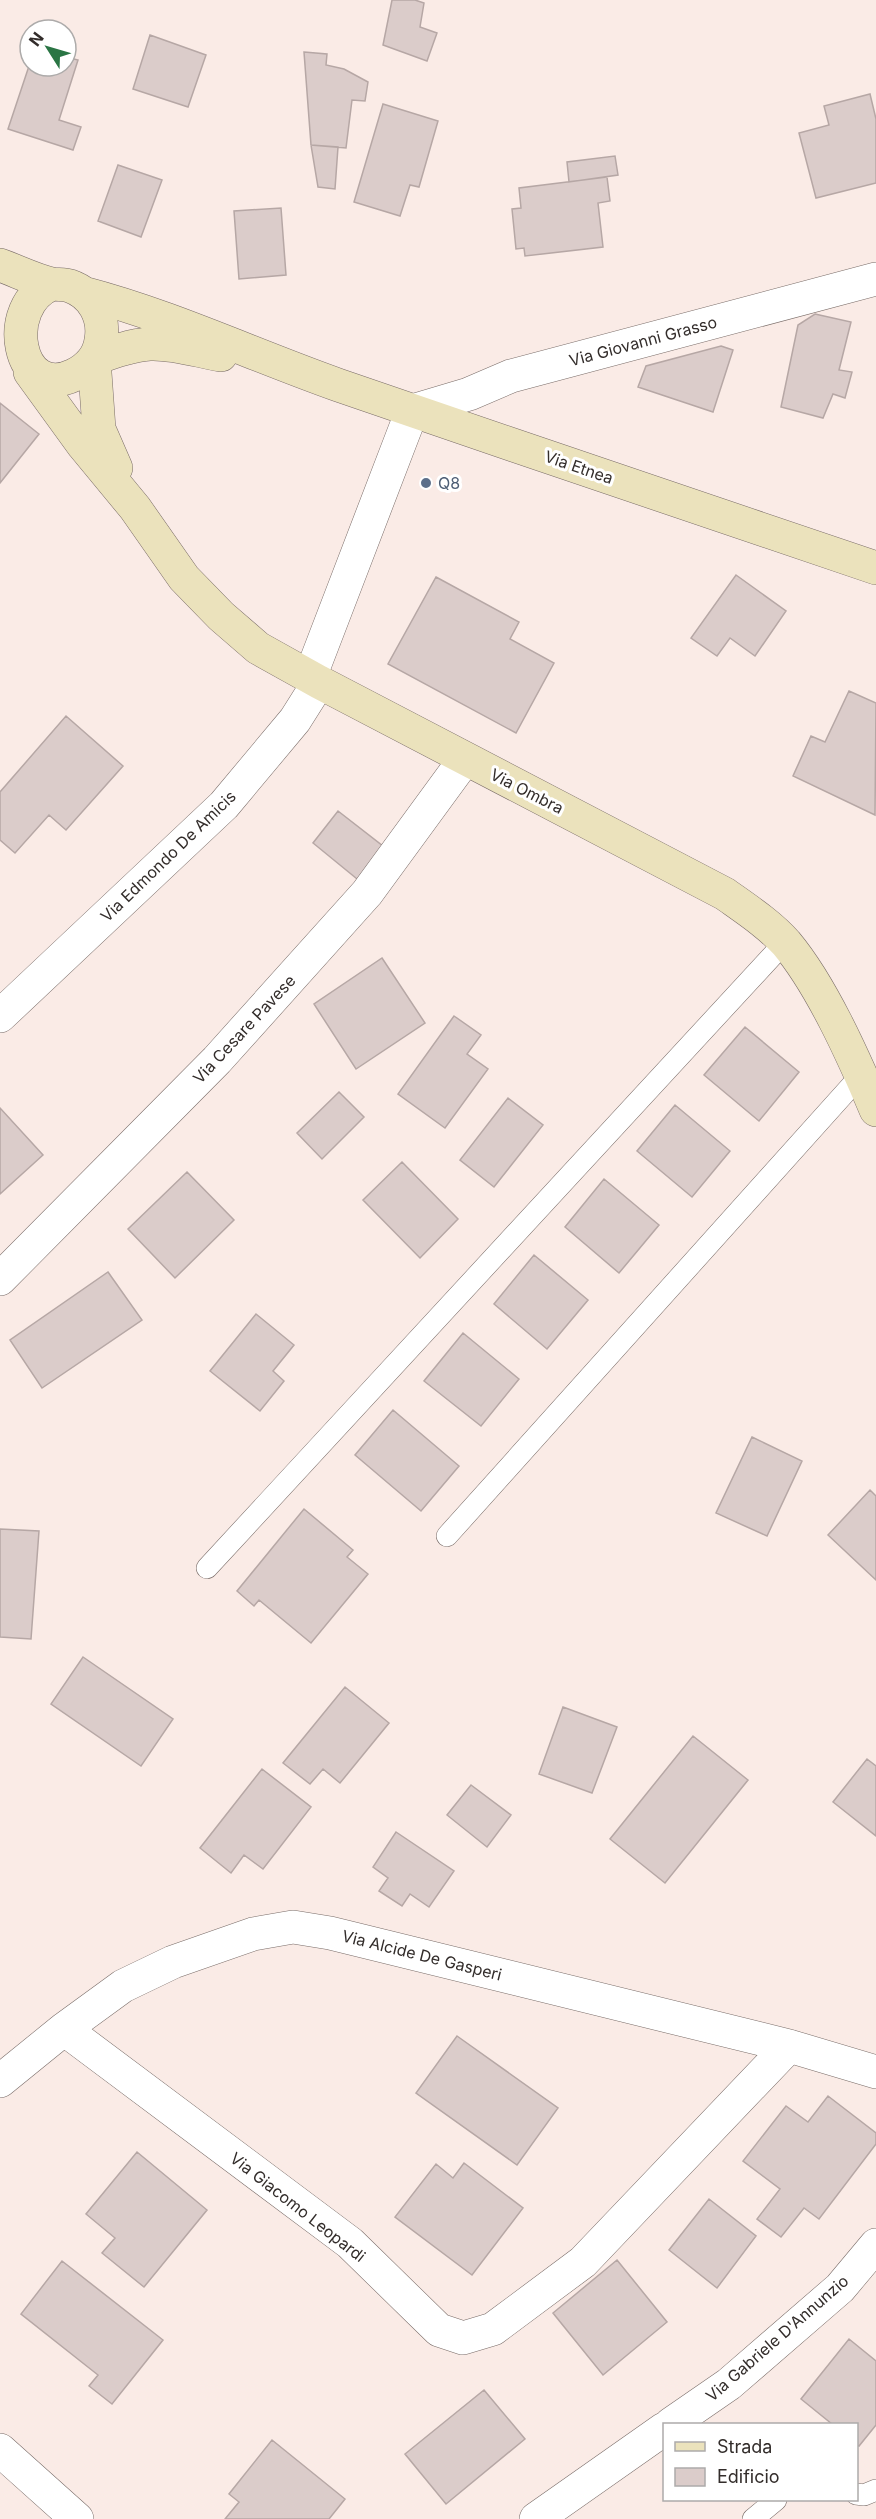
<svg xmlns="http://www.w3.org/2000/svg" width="876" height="2519" font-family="Inter,sans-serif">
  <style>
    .building { fill: #dbccca; stroke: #b6a7a5; stroke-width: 1.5 }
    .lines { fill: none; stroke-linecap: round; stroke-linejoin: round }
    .service-casing { stroke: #796c68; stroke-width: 22 }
    .minor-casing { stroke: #796c68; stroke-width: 34 }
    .secondary-casing { stroke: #796c68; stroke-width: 34 }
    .service { stroke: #fff; stroke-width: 21 }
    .minor { stroke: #fff; stroke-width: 33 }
    .secondary { stroke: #ebe2bc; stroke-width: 33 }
    .service-dot { fill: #5c6f8a; stroke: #fff; stroke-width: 2 }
    .labels { text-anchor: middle; stroke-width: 6; stroke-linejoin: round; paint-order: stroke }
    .street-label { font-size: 16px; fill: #332d2b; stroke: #fff }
    .service-label { font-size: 16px; fill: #4e5e75; stroke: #fff; text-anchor: start }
  </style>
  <rect width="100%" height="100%" fill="#faebe6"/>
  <path class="building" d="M 392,0 L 415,0 L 424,3 L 420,27 L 437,33 L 427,61 L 383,45 Z
    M 150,35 L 206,55 L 188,107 L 133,89 Z
    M 304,52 L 327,54 L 326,65 L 344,69 L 368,82 L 365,101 L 352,100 L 346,148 L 311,145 Z
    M 66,57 L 78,60 L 59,120 L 81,127 L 73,150 L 8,129 L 30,63 L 30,66 L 66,66 Z
    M 870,94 L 876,119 L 876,183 L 816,198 L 799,133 L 829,125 L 824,106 Z
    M 383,104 L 438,121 L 419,187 L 410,185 L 400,216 L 354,202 Z
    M 311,145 L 338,147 L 335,189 L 318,187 Z
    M 615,156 L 618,175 L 569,182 L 567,162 Z
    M 118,165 L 162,180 L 141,237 L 98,221 Z
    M 607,177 L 610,201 L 598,203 L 603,247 L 525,256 L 524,248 L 516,249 L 512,209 L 521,208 L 519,188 Z
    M 281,208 L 286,275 L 239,279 L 234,211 Z
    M 815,314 L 851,322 L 839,370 L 852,372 L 845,398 L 833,394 L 823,418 L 781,407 L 798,325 Z
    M 721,346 L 733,350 L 713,412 L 638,387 L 646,366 Z
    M 0,403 L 39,434 L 0,483 Z
    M 736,575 L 786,611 L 755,656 L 730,638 L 717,656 L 691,638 Z
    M 436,577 L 519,622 L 510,639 L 554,663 L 516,733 L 388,664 Z
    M 849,691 L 876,703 L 875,815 L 793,776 L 811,736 L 825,742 Z
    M 66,716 L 123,766 L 66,830 L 49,815 L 15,853 L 0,840 L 0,792 Z
    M 338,811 L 388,850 L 362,883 L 313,843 Z
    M 382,958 L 425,1023 L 356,1069 L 314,1004 Z
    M 454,1016 L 481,1035 L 467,1054 L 488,1069 L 445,1128 L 398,1094 Z
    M 745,1027 L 799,1072 L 759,1121 L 704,1075 Z
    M 339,1092 L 364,1117 L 322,1159 L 297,1133 Z
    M 508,1098 L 543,1125 L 494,1187 L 460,1160 Z
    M 675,1105 L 730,1151 L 692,1197 L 637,1151 Z
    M 0,1108 L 43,1155 L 0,1194 Z
    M 402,1162 L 458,1219 L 420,1258 L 363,1200 Z
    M 187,1172 L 234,1220 L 175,1278 L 128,1229 Z
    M 604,1179 L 659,1225 L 619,1273 L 565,1227 Z
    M 534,1255 L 588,1300 L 547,1349 L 494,1304 Z
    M 108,1272 L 142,1320 L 42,1388 L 10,1340 Z
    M 256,1314 L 294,1345 L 273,1371 L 284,1381 L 260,1411 L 210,1371 Z
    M 463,1333 L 519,1379 L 481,1426 L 424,1381 Z
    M 393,1410 L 459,1466 L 421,1511 L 355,1455 Z
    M 752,1437 L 802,1461 L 767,1536 L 716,1513 Z
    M 870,1490 L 876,1496 L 876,1580 L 828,1535 Z
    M 304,1509 L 353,1550 L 347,1557 L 368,1574 L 311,1643 L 259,1600 L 254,1606 L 237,1591 Z
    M 0,1529 L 39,1531 L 31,1639 L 0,1637 Z
    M 83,1657 L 173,1719 L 141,1766 L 51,1704 Z
    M 345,1687 L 389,1723 L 340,1783 L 323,1769 L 310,1784 L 283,1763 Z
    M 563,1707 L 617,1727 L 592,1793 L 539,1774 Z
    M 693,1736 L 748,1780 L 665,1883 L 610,1839 Z
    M 867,1759 L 876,1766 L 876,1836 L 833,1802 Z
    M 262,1769 L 311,1807 L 263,1869 L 244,1855 L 231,1873 L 200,1848 Z
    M 471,1785 L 511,1815 L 487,1847 L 447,1815 Z
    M 396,1832 L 454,1871 L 429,1907 L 410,1894 L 402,1906 L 379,1891 L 388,1878 L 373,1867 Z
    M 457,2036 L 558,2108 L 517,2165 L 416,2093 Z
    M 828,2096 L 876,2133 L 876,2144 L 819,2219 L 804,2208 L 781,2237 L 757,2219 L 780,2189 L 743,2161 L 786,2106 L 808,2122 Z
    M 137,2152 L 207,2210 L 144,2287 L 102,2253 L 115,2238 L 86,2214 Z
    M 464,2163 L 523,2208 L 472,2275 L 395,2217 L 436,2164 L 453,2178 Z
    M 709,2199 L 756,2236 L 717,2288 L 669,2250 Z
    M 617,2260 L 667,2322 L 603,2375 L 553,2313 Z
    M 62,2261 L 163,2340 L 112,2404 L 89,2386 L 98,2375 L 21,2314 Z
    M 849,2339 L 876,2361 L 876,2425 L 859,2446 L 856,2445 L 856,2424 L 832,2424 L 801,2399 Z
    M 484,2390 L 525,2439 L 446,2504 L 405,2454 Z
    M 272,2440 L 345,2499 L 329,2519 L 225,2519 L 239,2502 L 229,2494 Z"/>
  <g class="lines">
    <defs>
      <path id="service" d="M 447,1536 L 861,1075
        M 207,1568 L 785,942
        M 856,2494 L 864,2495 L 876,2490
        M 753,2519 L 776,2500"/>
      <path id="minor" d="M 310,677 L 412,411 L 469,394 L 511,376 L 876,279
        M 0,1016 L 224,805 L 295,720 L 319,682
        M 0,1279 L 217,1060 L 367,893 L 465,759
        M 64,2029 L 350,2243 L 439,2330 L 463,2338 L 493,2329 L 583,2262 L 789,2046
        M 0,2081 L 64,2029 L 123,1986 L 173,1962 L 253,1934 L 293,1927 L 330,1933 L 789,2046 L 876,2072
        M 671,2424 L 729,2384 L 840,2288 L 876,2245
        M 0,2450 L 77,2519
        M 536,2519 L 664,2429"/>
      <path id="secondary" d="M 0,265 C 17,271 34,280 52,284 C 57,285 64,284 70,286 C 93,294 105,317 101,340 C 99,356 88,368 74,375 C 17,402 0,305 52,284
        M 83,293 C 171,316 253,355 338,385 C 517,447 697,507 876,568
        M 30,372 L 83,445 L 135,508 L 184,578 L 221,616 L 258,648 L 319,682 L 725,894 C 746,909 769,924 786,943 C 822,986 854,1058 876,1110
        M 116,468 L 99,429 L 94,359 C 112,352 131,345 150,344 C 173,343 198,351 221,355"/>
    </defs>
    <use href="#service" class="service-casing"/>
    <use href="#minor" class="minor-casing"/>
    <use href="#secondary" class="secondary-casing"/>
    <use href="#service" class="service"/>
    <use href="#minor" class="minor"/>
    <use href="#secondary" class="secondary"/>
  </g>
  <circle class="service-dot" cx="426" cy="483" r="6"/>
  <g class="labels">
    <g class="street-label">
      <text transform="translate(643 341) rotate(-15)" y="6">Via Giovanni Grasso</text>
      <text transform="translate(579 467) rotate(19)" y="6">Via Etnea</text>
      <text transform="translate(527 791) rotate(27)" y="6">Via Ombra</text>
      <text transform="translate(168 856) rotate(-44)" y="6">Via Edmondo De Amicis</text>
      <text transform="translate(244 1029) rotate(-47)" y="6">Via Cesare Pavese</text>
      <text transform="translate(422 1955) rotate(14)" y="6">Via Alcide De Gasperi</text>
      <text transform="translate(298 2207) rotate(38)" y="6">Via Giacomo Leopardi</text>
      <text transform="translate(777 2338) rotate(-41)" y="6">Via Gabriele D'Annunzio</text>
    </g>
    <g class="service-label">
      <text x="438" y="489">Q8</text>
    </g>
  </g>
  <rect x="663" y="2423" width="195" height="78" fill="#ffffff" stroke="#adabaa" stroke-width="1.5"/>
  <rect x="675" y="2442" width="30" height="9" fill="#ebe2bc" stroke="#adabaa" stroke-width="1.5"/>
  <text x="717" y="2453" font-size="18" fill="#332d2b">Strada</text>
  <rect x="675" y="2468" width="30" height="18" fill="#dbccca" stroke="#adabaa" stroke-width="1.5"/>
  <text x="717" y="2483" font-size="18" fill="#332d2b">Edificio</text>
  <g transform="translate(48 48) rotate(307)"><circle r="28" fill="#ffffff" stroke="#adabaa" stroke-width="1.5"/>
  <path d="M0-4.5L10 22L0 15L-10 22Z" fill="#2a7544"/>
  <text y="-9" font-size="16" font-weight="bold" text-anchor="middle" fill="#332d2b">N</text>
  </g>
</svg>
